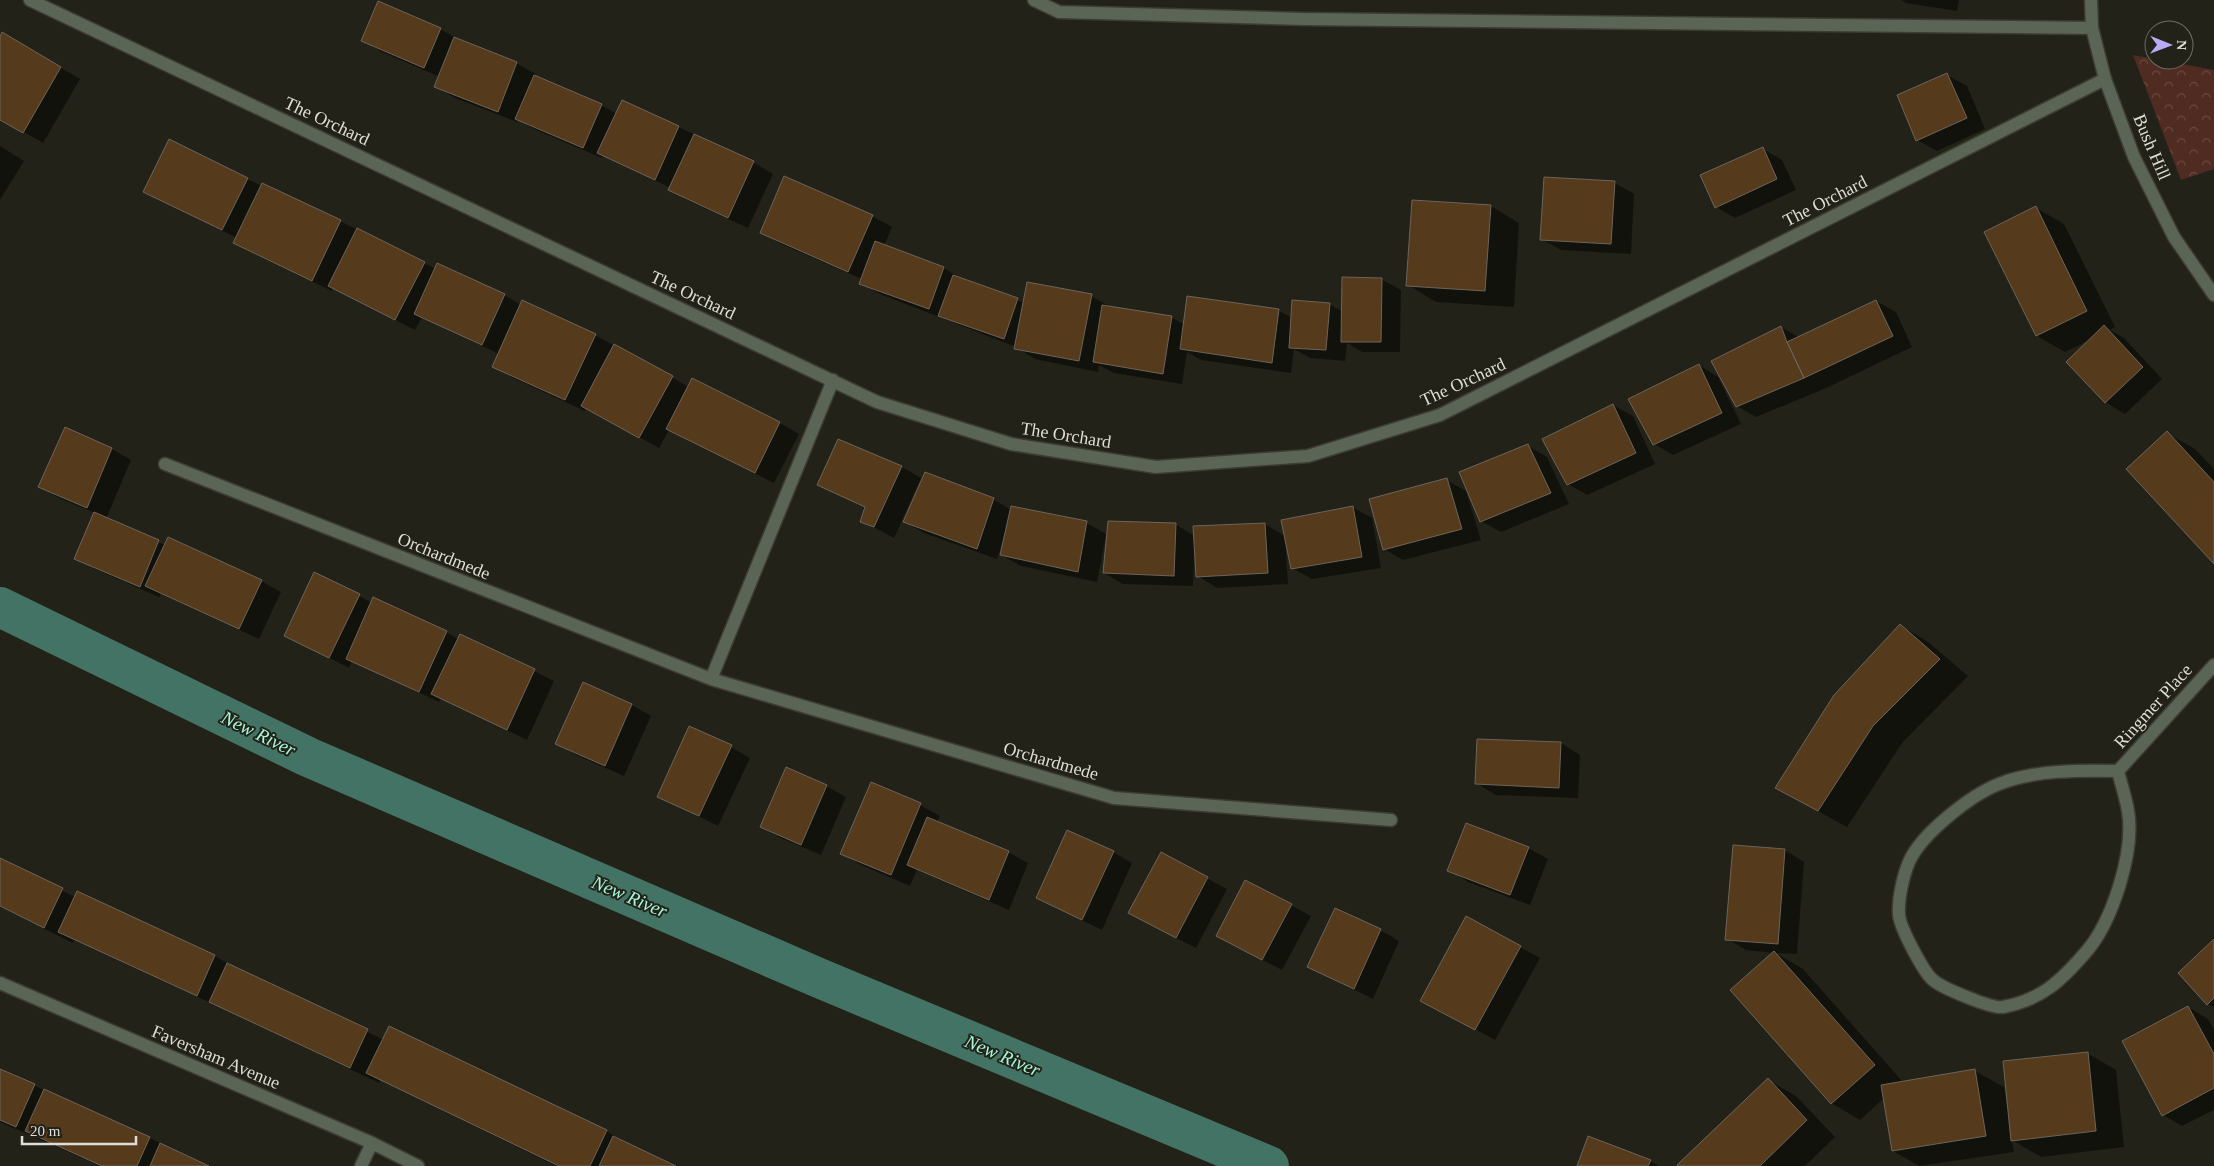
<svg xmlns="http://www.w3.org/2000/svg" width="2214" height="1166" font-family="'Times New Roman',serif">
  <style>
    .forest { fill: url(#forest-crowns) }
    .shadow { fill: #0007 }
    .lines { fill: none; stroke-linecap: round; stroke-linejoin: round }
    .canal { stroke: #427364; stroke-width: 40 }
    .building { fill: #553b1b; stroke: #6d645b }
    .service-casing { stroke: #3d3c33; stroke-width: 15 }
    .minor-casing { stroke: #3d3c33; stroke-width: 15 }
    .tertiary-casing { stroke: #3d3c33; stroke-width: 15 }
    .service { stroke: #5a6556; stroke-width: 12 }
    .minor { stroke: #5a6556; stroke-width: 12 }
    .tertiary { stroke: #5a6556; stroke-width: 12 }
    .labels { text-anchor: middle; stroke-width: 4; stroke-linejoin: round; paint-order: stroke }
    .street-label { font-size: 18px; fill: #deded7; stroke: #232218 }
    .water-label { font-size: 19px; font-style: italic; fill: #a4f8dd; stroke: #232218 }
  </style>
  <defs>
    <pattern id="forest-crowns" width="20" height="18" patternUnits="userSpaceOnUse" patternTransform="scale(1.25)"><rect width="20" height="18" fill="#502b21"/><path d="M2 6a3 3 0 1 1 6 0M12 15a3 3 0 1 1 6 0" fill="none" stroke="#694940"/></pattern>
  </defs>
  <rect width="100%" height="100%" fill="#232218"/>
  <path class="forest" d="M 2133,55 L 2214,70 L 2214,169 L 2181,180 Z"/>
  <path class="shadow" d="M 1901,0 L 1959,0 L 1957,11 L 1906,3 Z
    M 440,29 L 460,40 L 516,63 L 536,74 L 535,76 L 601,105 L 617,114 L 623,101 L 753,162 L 773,174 L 748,228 L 689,201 L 670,190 L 671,188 L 603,156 L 602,158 L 536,130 L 518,120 L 517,122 L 455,98 L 436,87 L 440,77 L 382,52 L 363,41 Z
    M 3,34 L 80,79 L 43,143 L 0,118 L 0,39 Z
    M 1947,75 L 1967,86 L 1985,129 L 1937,151 L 1917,140 Z
    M 0,146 L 24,161 L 0,200 Z
    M 1763,149 L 1782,160 L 1796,190 L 1735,218 L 1716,207 Z
    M 247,179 L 340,221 L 436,269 L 504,295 L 521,305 L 595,335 L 689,387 L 780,423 L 799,434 L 774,483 L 669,430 L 659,448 L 586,408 L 585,411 L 513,378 L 494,366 L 499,354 L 422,317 L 415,330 L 333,288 L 332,291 L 254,254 L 235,243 L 237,238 L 145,192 Z
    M 1615,183 L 1634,194 L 1631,254 L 1561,250 L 1541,239 Z
    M 1413,201 L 1491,206 L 1519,223 L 1514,307 L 1436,302 L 1408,285 Z
    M 2036,208 L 2064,224 L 2115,327 L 2110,330 L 2124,338 L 2162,379 L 2125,414 L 2105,402 L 2090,340 L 2065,352 L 2037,336 Z
    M 872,216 L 892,227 L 884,246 L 944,268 L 963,280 L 1025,303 L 1091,296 L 1111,307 L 1171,317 L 1185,325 L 1278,310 L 1292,318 L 1329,304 L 1343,312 L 1381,279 L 1401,290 L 1400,352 L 1362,352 L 1347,343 L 1345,361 L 1310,358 L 1294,349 L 1291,373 L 1201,360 L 1187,352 L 1182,384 L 1114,373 L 1099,365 L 1098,372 L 1035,359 L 1016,347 L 880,294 L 861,283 L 862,279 L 781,244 L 762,233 Z
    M 1876,301 L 1896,312 L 1912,347 L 1824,389 L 1756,417 L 1737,406 L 1712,361 L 1781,327 L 1800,338 Z
    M 1699,365 L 1718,377 L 1741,424 L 1673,455 L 1654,444 Z
    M 1613,405 L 1633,416 L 1655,464 L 1587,495 L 1568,484 Z
    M 65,429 L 112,449 L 131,460 L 106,519 L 165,545 L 261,581 L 281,592 L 259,639 L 161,594 L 159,597 L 95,569 L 76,558 L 95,513 L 59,498 L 40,487 Z
    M 2167,433 L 2195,449 L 2214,469 L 2214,562 Z
    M 839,441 L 902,467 L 921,478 L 894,538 L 862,521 L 866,508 L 819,485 Z
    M 1528,446 L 1547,457 L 1569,504 L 1501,532 L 1481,521 Z
    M 1446,480 L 1466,491 L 1481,540 L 1403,560 L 1384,549 Z
    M 993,499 L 1011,510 L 1012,507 L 1087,523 L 1108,535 L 1175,524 L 1195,536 L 1265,524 L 1285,536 L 1288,584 L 1217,588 L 1198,576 L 1196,554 L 1194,554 L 1193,586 L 1123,584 L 1104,573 L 1108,537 L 1106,536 L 1097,582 L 1021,566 L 1001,555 L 1004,544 L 1002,544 L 997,559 L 924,533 L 905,522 Z
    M 1352,507 L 1372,518 L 1381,568 L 1312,579 L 1292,568 Z
    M 359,596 L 372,603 L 446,632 L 458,639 L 460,635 L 554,681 L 527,740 L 441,698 L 439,702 L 352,661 L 349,668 L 285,635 Z
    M 1900,625 L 1928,642 L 1968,676 L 1902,743 L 1847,827 L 1805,804 Z
    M 584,684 L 632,705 L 651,716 L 624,776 L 576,755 L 557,743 Z
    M 1561,743 L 1580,755 L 1578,798 L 1496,795 L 1476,783 Z
    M 731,747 L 750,758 L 718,826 L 659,796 Z
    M 871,784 L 920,805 L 940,816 L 937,822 L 1008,852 L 1028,863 L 1009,910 L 917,870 L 910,886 L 861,865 L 842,854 Z
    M 826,786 L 846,797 L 821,855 L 781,838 L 761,827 Z
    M 1528,848 L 1548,859 L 1530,905 L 1468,882 L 1449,870 Z
    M 1785,850 L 1804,862 L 1797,954 L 1776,953 L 1803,969 L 1903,1082 L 1975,1071 L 2004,1087 L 2007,1105 L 2009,1105 L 2087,1053 L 2116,1070 L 2124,1147 L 2041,1157 L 2012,1140 L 2014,1152 L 1919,1166 L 1893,1151 L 1884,1098 L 1860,1120 L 1831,1103 L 1774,953 L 1746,950 L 1727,939 Z
    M 1113,852 L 1132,863 L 1102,930 L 1037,898 Z
    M 1161,854 L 1227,889 L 1196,948 L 1149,924 Z
    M 0,859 L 75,897 L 77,893 L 215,956 L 241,971 L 384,1040 L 606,1131 L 634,1147 L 673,1166 L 556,1166 L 380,1080 L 379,1083 L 226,1010 L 74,940 L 73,943 L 0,907 Z
    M 1291,905 L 1311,916 L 1282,970 L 1237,947 Z
    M 1467,918 L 1540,958 L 1495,1040 L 1441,1011 Z
    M 1380,930 L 1399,941 L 1373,999 L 1309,967 Z
    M 2214,941 L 2214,1007 L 2208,1004 Z
    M 2188,1007 L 2208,1019 L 2214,1030 L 2214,1110 L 2182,1126 L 2163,1115 Z
    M 0,1070 L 150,1138 L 206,1166 L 100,1166 L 0,1122 Z
    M 1768,1080 L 1796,1096 L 1835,1137 L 1805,1166 L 1680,1166 Z
    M 1650,1161 L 1659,1166 L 1578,1166 Z"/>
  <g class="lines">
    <path class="canal" d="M 0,607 L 308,757 L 819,978 L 1269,1166"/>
  </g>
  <path class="building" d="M 378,1 L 441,28 L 424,68 L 361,41 Z
    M 2,32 L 61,67 L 23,133 L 0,120 L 0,37 Z
    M 454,37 L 517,62 L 498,112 L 434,87 Z
    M 1947,73 L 1967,118 L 1916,141 L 1897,95 Z
    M 534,75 L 602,104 L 583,148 L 515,119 Z
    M 622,100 L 679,126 L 655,180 L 597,153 Z
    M 694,134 L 754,161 L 728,218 L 668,190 Z
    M 169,139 L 248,178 L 222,230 L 143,192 Z
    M 1763,147 L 1777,179 L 1715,208 L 1700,175 Z
    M 784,176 L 873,215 L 848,272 L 760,233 Z
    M 1544,177 L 1615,181 L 1611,244 L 1540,240 Z
    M 262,183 L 341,220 L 312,281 L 233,243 Z
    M 1412,200 L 1491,205 L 1485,291 L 1406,286 Z
    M 2036,206 L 2087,311 L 2036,336 L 1984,232 Z
    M 357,228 L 425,262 L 395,320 L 328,286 Z
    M 875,241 L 944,267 L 929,309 L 859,284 Z
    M 437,263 L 505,294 L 482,345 L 414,314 Z
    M 953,275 L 1018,298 L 1004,339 L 938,316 Z
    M 1342,277 L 1382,278 L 1381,342 L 1341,342 Z
    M 1027,282 L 1092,294 L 1079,361 L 1014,349 Z
    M 1187,296 L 1279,309 L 1272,363 L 1180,349 Z
    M 522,300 L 596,334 L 565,400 L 492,367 Z
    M 1292,300 L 1330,303 L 1326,350 L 1289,348 Z
    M 1876,300 L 1893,336 L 1804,378 L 1787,342 Z
    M 1102,305 L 1172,316 L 1163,374 L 1093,362 Z
    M 2104,325 L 2143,367 L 2105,403 L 2066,362 Z
    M 1781,326 L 1787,342 L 1804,378 L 1736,407 L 1711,361 Z
    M 614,344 L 673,376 L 639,438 L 581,406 Z
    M 1699,364 L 1722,413 L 1653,445 L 1628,399 Z
    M 692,378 L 780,422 L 755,473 L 666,429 Z
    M 1613,404 L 1636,453 L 1567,485 L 1542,439 Z
    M 65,427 L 112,448 L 87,508 L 38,487 Z
    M 2167,431 L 2214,482 L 2214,564 L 2126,469 Z
    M 838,439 L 902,466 L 874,527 L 860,522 L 865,507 L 817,485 Z
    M 1528,444 L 1551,493 L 1480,522 L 1459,472 Z
    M 925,472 L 994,498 L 977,549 L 903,522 Z
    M 1447,478 L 1462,529 L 1383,550 L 1369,499 Z
    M 1011,506 L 1087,521 L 1078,572 L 1000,555 Z
    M 1353,506 L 1362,557 L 1291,569 L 1281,520 Z
    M 94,512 L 159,540 L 140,587 L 74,559 Z
    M 1108,521 L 1176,523 L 1174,576 L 1103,573 Z
    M 1265,523 L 1268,573 L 1196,577 L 1193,526 Z
    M 168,537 L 262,580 L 239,629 L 145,586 Z
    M 314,572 L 360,594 L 329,658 L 284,636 Z
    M 373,597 L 447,631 L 419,692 L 346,659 Z
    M 1900,624 L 1940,659 L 1873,726 L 1818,811 L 1775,788 L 1834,695 Z
    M 460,634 L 535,669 L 507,730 L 431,694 Z
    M 583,682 L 632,704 L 605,766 L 555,744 Z
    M 689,726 L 732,745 L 699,816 L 657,797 Z
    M 1477,739 L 1561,742 L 1559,788 L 1475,784 Z
    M 786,767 L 827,785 L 801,845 L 760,827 Z
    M 871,782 L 921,803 L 891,875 L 840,854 Z
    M 927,817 L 1009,851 L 989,900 L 907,865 Z
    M 1466,823 L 1529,847 L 1510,895 L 1447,871 Z
    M 1067,830 L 1114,851 L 1082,920 L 1036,898 Z
    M 1733,845 L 1785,849 L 1778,944 L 1725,940 Z
    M 1161,852 L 1208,877 L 1176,938 L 1128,913 Z
    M 0,858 L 63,888 L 44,928 L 0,906 Z
    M 1245,880 L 1292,904 L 1262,960 L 1216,936 Z
    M 77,891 L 215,955 L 197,996 L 58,932 Z
    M 1335,908 L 1381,929 L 1354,989 L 1307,967 Z
    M 1466,916 L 1521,946 L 1475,1030 L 1420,1001 Z
    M 2214,939 L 2214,998 L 2207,1005 L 2178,973 Z
    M 1774,951 L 1875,1065 L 1831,1104 L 1730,990 Z
    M 227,963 L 368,1029 L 350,1068 L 209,1002 Z
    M 2188,1006 L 2214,1054 L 2214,1088 L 2162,1116 L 2122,1041 Z
    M 389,1026 L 607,1130 L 590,1166 L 559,1166 L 366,1073 Z
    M 2088,1052 L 2096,1131 L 2011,1141 L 2003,1061 Z
    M 0,1069 L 35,1084 L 16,1127 L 0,1120 Z
    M 1975,1069 L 1986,1136 L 1892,1151 L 1881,1085 Z
    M 1768,1078 L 1807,1120 L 1760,1166 L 1678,1166 L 1677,1165 Z
    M 44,1089 L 150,1137 L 137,1166 L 102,1166 L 25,1131 Z
    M 613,1136 L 676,1166 L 599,1166 Z
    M 1588,1136 L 1651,1160 L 1648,1166 L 1577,1166 Z
    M 160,1143 L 209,1166 L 150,1166 Z"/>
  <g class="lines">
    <defs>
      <path id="service" d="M 1034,0 L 1059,12 L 1303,19 L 2092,28"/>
      <path id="minor" d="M 30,0 L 877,402 L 1011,444 L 1156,467 L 1308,456 L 1440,415 L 2105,79
        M 165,464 L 711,679 L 1114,798 L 1391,820
        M 711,679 L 833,380
        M 2118,771 C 2121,784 2126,798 2128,811 C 2135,852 2112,922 2086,952 C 2061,981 2041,1000 2003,1007 C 1992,1009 1942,988 1933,980 C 1924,973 1899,926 1899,914 C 1898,899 1903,876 1909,862 C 1921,834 1971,795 1999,784 C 2034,770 2080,770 2118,771 L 2214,665
        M 0,983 L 372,1143 L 418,1166
        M 361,1166 L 372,1143"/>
      <path id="tertiary" d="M 2091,0 L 2092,28 L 2105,79 L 2134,157 L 2174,237 L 2214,295"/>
    </defs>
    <use href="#service" class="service-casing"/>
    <use href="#minor" class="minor-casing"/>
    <use href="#tertiary" class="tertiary-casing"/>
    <use href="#service" class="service"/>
    <use href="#minor" class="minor"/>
    <use href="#tertiary" class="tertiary"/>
  </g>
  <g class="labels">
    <g class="street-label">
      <text transform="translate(327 121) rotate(25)" y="6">The Orchard</text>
      <text transform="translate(2152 147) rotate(67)" y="6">Bush Hill</text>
      <text transform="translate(1825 201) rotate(-27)" y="6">The Orchard</text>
      <text transform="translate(693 295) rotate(25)" y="6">The Orchard</text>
      <text transform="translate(1463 382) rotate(-25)" y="6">The Orchard</text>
      <text transform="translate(1066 435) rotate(9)" y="6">The Orchard</text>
      <text transform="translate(444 556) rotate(22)" y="6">Orchardmede</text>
      <text transform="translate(2153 706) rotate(-48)" y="6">Ringmer Place</text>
      <text transform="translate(1051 761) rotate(16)" y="6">Orchardmede</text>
      <text transform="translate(216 1057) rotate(23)" y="6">Faversham Avenue</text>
    </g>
    <g class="water-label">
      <text transform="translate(259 733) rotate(26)" y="7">New River</text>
      <text transform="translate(630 896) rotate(23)" y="7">New River</text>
      <text transform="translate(1003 1055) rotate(23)" y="7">New River</text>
    </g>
  </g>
  <g transform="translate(2169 45) rotate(91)"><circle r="24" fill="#232218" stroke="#6e6d64"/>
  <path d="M0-4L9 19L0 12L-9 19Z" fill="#b8abf7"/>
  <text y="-8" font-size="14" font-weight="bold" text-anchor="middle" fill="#deded7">N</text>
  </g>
  <path d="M22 1136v8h114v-8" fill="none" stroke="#deded7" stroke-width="2.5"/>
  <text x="30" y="1136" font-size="15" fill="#deded7" stroke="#232218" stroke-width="4" paint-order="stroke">20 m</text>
</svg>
